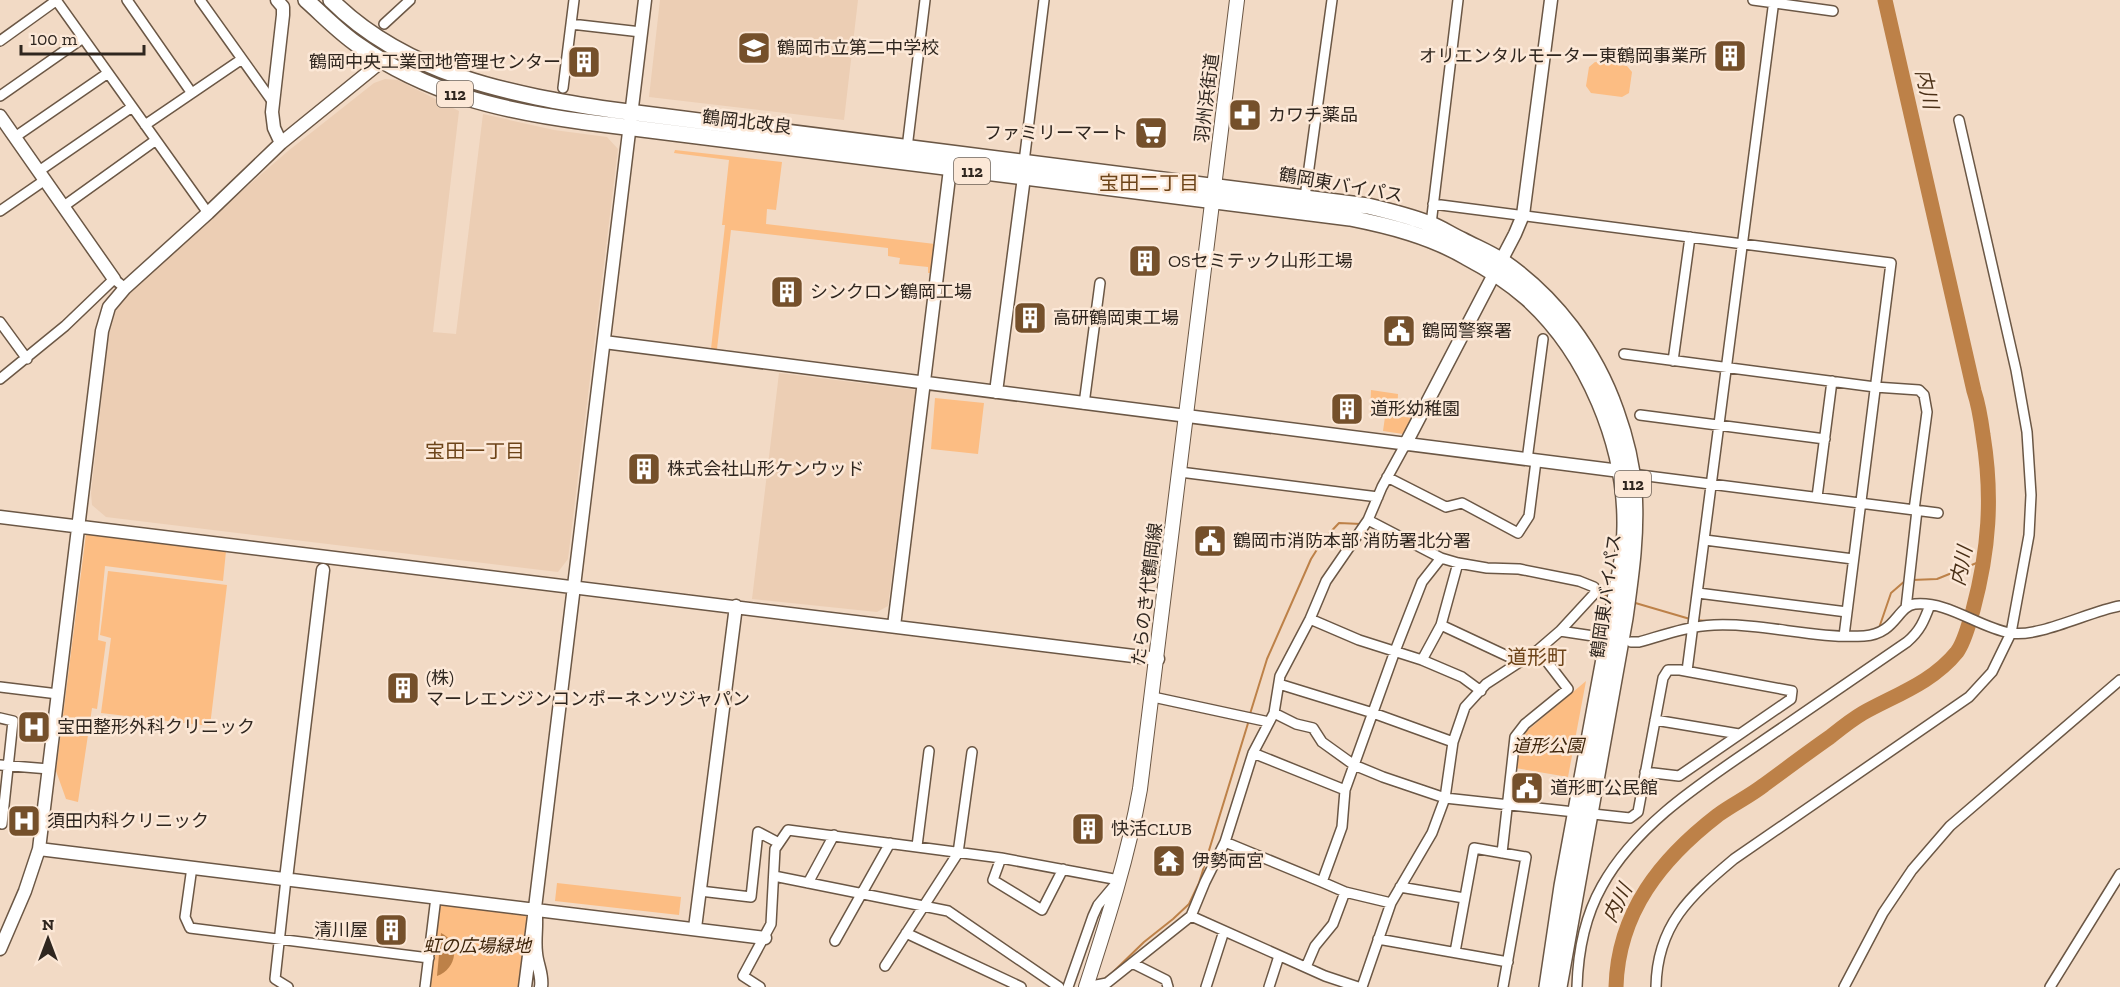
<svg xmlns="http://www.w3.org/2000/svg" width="2120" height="987" font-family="'Zilla Slab','Noto Sans JP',serif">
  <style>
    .built { fill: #ecceb4 }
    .green { fill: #fcbd83 }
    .water { fill: #bd8148 }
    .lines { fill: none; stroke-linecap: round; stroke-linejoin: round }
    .stream { stroke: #bd8148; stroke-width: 2 }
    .river { stroke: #bd8148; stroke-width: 15 }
    .minor-casing { stroke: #6b5745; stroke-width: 12 }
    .tertiary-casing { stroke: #6b5745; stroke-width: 15 }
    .secondary-casing { stroke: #6b5745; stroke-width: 16 }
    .trunk-casing { stroke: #6b5745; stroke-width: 18 }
    .minor { stroke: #fff; stroke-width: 9 }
    .tertiary { stroke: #fff; stroke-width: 12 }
    .secondary { stroke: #fff; stroke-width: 14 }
    .trunk { stroke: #fff; stroke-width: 15 }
    .labels { text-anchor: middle; stroke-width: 5; stroke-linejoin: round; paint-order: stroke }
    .shield { fill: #fce8d7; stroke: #6c6056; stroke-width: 1.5 }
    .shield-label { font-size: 16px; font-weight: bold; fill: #2f261f }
    .poi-label { font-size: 18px; fill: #2f261f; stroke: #fce8d7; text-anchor: start }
    .street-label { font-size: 18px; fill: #2f261f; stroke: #fce8d7 }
    .park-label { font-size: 18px; font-style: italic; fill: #3e250b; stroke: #fce8d7 }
    .water-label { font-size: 20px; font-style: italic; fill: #4a3017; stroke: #fce8d7 }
    .neighbourhood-label { font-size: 20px; fill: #6d4419; stroke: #fce8d7 }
  </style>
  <rect width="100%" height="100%" fill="#f2dac5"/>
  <path class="built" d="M 660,0 L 858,0 L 844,120 L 649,97 Z
    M 385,79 L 398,80 L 459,111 L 433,332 L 456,334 L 483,114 L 554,130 L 607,137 L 618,149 L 568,559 L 558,572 L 106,517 L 92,505 L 91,493 L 111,314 L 126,291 L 288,151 L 374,83 Z
    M 779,373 L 916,390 L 888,606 L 877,612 L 752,599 Z"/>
  <path class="green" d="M 1595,62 L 1627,66 L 1632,72 L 1629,93 L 1622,97 L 1591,93 L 1586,86 L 1589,67 Z
    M 675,150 L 782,162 L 776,210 L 767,209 L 766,224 L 935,244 L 932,273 L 928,273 L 928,267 L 899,264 L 900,258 L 888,256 L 888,248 L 731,230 L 717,349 L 711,349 L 725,225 L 722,225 L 729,160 L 674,153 Z
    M 1371,390 L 1398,394 L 1397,416 L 1412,418 L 1403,434 L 1383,431 L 1385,417 L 1370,416 Z
    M 935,398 L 984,403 L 978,454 L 931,449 Z
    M 86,534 L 226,551 L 223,581 L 105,566 L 98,640 L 106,642 L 97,709 L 92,708 L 78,802 L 66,799 L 56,771 Z
    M 108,571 L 227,585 L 210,726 L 101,713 L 93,712 L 101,713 L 111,638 L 100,635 Z
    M 1586,681 L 1568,777 L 1515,768 L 1519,741 L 1528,730 Z
    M 557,883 L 681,897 L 679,915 L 555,901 Z
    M 441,901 L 528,912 L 520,987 L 430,987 Z"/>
  <path class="water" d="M 441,933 C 461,942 457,969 437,976 Z"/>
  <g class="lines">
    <path class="stream" d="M 1513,573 L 1531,576
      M 1912,580 L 1937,579 L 1984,560
      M 1597,593 L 1609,596
      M 1632,602 L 1690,619
      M 1695,620 L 1707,621
      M 1879,628 L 1891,593 L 1906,580
      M 1250,714 L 1267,659 L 1311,559 L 1323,540 L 1339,523 L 1361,524
      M 1102,980 L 1111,974 L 1144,942 L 1173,919 L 1189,904 L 1199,883 L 1249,720"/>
    <path class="river" d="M 1616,987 C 1618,912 1661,859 1718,815 C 1733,804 1750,796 1764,785 C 1786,769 1807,753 1830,737 C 1840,729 1851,720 1863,713 C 1895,695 1932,683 1957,652 C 1965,641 1969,623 1973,610 C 1989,550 1993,497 1983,435 C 1981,420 1979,406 1974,391 L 1885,0"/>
    <defs>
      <path id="minor" d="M 56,0 L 208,213
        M 127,0 L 191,92
        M 200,0 L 272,101
        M 1753,0 L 1833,11
        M 384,24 L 410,0
        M 571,24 L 641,32
        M 0,41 L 57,0
        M 563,88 L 574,0
        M 0,96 L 83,38
        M 145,125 L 242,59
        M 15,137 L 108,73
        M 907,148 L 925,0
        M 1024,162 L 1044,0
        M 39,171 L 132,107
        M 1305,197 L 1332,0
        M 1433,204 L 1891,263 L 1844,636
        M 64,206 L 156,140
        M 0,211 L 45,180
        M 1431,224 L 1458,0
        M 0,322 L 27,359
        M 1624,354 L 1875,387 L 1919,390 L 1924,395 L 1927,412 L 1914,510
        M 1673,361 L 1690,237
        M 0,379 L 65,326 L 114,279 L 125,288
        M 1084,404 L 1100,283
        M 1640,415 L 1825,439
        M 1527,460 L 1543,339
        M 1180,472 L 1378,497
        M 1632,474 L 1938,513
        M 1387,477 L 1446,507 L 1462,503 L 1518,533 L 1529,516 L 1536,461
        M 1817,497 L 1832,381
        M 1705,540 L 1853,559
        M 1698,593 L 1847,612
        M 1906,608 L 1917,510
        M 1310,619 L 1359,640 L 1422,660 L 1462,677 L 1481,691
        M 1441,625 L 1520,662
        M 1560,631 L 1600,637
        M 1631,642 L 1639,642 C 1664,635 1688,626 1714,625 C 1764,623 1814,639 1864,636 C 1896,634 1897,606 1915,604 C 1948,601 1978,627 2010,633 C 2039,638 2090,611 2120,606
        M 1422,660 L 1441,625 L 1458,563
        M 1687,671 L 1774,0
        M 1279,684 L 1373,713 L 1453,742
        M 0,687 L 58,694
        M 1153,697 L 1269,722
        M 1274,713 L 1296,724 L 1313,728 L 1322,742 L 1354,765 L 1383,777 L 1445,798 L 1630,818 L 1638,812 L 1663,678 L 1668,670 L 1680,670 L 1792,691 L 1791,699 L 1679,776 L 1645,772
        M 0,718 L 13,721 L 2,824 L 0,823
        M 1655,720 L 1739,734
        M 1253,753 L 1345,790
        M 0,765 L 49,769
        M 1225,842 L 1322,882 L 1342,827 L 1345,790 L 1395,651 L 1422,582 L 1441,558
        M 917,846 L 929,751
        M 1502,853 L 1515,737 L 1525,724 L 1568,689 L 1538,650
        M 1001,858 L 993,880 L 1042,910 L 1063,869
        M 192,867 L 185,917 L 190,928 L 429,958
        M 774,876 L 948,911 L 1059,987
        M 286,879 L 275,979 L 288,987
        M 1322,882 L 1345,892 L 1391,903
        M 808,883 L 834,835
        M 1400,887 L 1464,898
        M 700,891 L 751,897 L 758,832 L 779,843
        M 1191,916 L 1325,976 L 1358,987
        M 906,933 L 1021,987
        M 1378,939 L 1508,962
        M 835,941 L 890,843
        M 1455,952 L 1474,848 L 1526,857 L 1503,987
        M 1132,963 L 1166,980 L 1168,987
        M 885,966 L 958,853 L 972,752
        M 1306,967 L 1315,946 L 1333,924 L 1345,892
        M 425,987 L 436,897
        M 760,987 L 743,976 L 771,924 L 775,849 L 788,830 L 1001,858 L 1119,880 L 1098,905 L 1093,916 L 1068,987
        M 1086,987 L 1107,983 L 1191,916 L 1205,882 L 1225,842 L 1253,753 L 1274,713 L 1280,676 L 1310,619 L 1326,581 L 1368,520 L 1382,487 L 1405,445
        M 1206,987 L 1224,931
        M 1269,987 L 1279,956
        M 1362,987 L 1391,903 L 1432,833 L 1445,798 L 1453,742 L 1465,707 L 1486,684 L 1538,650 L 1560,631 L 1595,593 L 1594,587 L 1579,581 L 1519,569 L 1487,568 L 1458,563 L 1441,558 L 1368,520
        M 1577,987 C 1578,951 1584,918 1602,886 C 1638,821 1708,779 1767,738 C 1814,706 1860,674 1907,642 C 1920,631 1924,621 1930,605
        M 1656,987 C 1657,925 1690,896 1734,859 L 1969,697 L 1992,672 L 2011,633 L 2029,535 L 2031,495 L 2027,432 L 2016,370 L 1959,120
        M 1844,987 L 1883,913 L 1912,870 L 1950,826 L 2120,680
        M 2050,987 L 2120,874"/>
      <path id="tertiary" d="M 277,0 L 283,7 L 283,15 L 272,112 L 274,128 L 281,143
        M 0,116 L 114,279
        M 604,342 L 1620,471
        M 996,392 L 1024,177
        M 1405,445 L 1515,234 L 1523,215 L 1551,0
        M 0,517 L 1158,659
        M 894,626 L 950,169
        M 39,849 L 765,938
        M 286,879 L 323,570
        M 535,908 L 645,0
        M 695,928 L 736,606
        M 0,949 L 25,891 L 39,849 L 102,331 L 109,307 L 125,288 L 208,213 L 281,143 L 382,61
        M 525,987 L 535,908 C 538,923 534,937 536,953 C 537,965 543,975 541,987"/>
      <path id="secondary" d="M 1086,987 C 1107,922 1128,857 1140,789 L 1237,0"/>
      <path id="trunk" d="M 306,0 C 323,15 339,32 358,45 C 428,94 502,111 586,122 L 1350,218 C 1390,226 1430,236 1466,257 C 1487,268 1509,282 1527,298 C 1588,353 1626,445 1625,526 C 1625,540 1623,554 1621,567 L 1562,886 L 1547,987
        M 331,0 C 406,75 512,95 613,110 L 1368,206 C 1389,211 1410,216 1430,224 C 1441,228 1451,235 1462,240 C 1475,247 1490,253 1502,261 C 1555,297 1595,351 1616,411 C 1625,436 1632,464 1634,491 C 1637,534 1631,575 1625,618 L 1559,987"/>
    </defs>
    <use href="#minor" class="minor-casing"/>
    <use href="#tertiary" class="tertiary-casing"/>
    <use href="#secondary" class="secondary-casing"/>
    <use href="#trunk" class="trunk-casing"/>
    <use href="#minor" class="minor"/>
    <use href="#tertiary" class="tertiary"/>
    <use href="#secondary" class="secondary"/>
    <use href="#trunk" class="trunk"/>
  </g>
  <defs>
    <symbol id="school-square" viewBox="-11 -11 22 22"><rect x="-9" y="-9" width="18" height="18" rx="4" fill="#75502b" stroke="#fce8d7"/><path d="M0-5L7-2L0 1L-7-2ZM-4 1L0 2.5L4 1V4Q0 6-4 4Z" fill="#fff"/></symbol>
    <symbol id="building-square" viewBox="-11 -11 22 22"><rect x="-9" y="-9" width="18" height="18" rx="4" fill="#75502b" stroke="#fce8d7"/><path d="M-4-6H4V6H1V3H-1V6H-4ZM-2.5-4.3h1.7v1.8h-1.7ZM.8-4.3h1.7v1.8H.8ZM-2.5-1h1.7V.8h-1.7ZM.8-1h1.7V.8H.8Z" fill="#fff"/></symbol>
    <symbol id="pharmacy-square" viewBox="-11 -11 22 22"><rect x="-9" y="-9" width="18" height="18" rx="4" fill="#75502b" stroke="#fce8d7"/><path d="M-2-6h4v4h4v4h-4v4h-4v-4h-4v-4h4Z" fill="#fff"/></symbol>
    <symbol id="supermarket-square" viewBox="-11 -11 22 22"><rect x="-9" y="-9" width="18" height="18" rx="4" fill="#75502b" stroke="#fce8d7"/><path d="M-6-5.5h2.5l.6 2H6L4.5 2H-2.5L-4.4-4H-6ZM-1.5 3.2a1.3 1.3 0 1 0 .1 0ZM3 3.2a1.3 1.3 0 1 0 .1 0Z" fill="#fff"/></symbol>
    <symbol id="civic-square" viewBox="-11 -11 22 22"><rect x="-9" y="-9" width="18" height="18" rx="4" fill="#75502b" stroke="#fce8d7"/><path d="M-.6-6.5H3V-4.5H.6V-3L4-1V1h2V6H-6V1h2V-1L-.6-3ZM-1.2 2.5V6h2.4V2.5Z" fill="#fff"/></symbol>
    <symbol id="hospital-square" viewBox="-11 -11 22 22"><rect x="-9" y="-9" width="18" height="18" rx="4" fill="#75502b" stroke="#fce8d7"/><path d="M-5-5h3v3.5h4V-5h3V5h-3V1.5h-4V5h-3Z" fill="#fff"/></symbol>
    <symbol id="temple-square" viewBox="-11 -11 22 22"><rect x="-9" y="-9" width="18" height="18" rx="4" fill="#75502b" stroke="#fce8d7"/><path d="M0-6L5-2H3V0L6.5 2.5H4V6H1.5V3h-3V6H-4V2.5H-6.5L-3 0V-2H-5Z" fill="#fff"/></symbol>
  </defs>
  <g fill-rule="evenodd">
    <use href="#school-square" x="735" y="29" width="38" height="38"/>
    <use href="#building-square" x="1711" y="37" width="38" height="38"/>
    <use href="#building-square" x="565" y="43" width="38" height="38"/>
    <use href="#pharmacy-square" x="1226" y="96" width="38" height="38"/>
    <use href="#supermarket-square" x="1132" y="114" width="38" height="38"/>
    <use href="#building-square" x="1126" y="242" width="38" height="38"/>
    <use href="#building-square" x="768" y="273" width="38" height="38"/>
    <use href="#building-square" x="1011" y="299" width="38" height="38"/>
    <use href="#civic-square" x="1380" y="312" width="38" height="38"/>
    <use href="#building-square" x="1328" y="390" width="38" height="38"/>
    <use href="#building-square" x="625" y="450" width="38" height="38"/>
    <use href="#civic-square" x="1191" y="522" width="38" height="38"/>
    <use href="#building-square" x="384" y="669" width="38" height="38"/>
    <use href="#hospital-square" x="15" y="708" width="38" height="38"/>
    <use href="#civic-square" x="1508" y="769" width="38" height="38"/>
    <use href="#hospital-square" x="5" y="802" width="38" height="38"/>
    <use href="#building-square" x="1069" y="810" width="38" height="38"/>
    <use href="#temple-square" x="1150" y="842" width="38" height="38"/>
    <use href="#building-square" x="372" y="911" width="38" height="38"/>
  </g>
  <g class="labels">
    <g class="shield">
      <rect x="437" y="81" width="36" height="26" rx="4.5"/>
      <rect x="954" y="158" width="36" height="26" rx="4.5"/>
      <rect x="1615" y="471" width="36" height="26" rx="4.5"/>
    </g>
    <g class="shield-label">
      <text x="455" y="100">112</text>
      <text x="972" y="177">112</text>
      <text x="1633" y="490">112</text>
    </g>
    <g class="poi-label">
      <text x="777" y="54">鶴岡市立第二中学校</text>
      <text x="1707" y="62" text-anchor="end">オリエンタルモーター東鶴岡事業所</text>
      <text x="561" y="68" text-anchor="end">鶴岡中央工業団地管理センター</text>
      <text x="1268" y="121">カワチ薬品</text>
      <text x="1128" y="139" text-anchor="end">ファミリーマート</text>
      <text x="1168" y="267">OSセミテック山形工場</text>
      <text x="810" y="298">シンクロン鶴岡工場</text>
      <text x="1053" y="324">高研鶴岡東工場</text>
      <text x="1422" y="337">鶴岡警察署</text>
      <text x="1370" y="415">道形幼稚園</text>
      <text x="667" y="475">株式会社山形ケンウッド</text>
      <text x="1233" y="547">鶴岡市消防本部 消防署北分署</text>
      <text x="426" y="684">(株)<tspan x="426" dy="21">マーレエンジンコンポーネンツジャパン</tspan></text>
      <text x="57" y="733">宝田整形外科クリニック</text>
      <text x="1550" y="794">道形町公民館</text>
      <text x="47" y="827">須田内科クリニック</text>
      <text x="1111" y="835">快活CLUB</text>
      <text x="1192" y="867">伊勢両宮</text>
      <text x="368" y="936" text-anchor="end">清川屋</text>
    </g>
    <g class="street-label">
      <text transform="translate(1207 98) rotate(-83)" y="6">羽州浜街道</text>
      <text transform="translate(747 122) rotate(7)" y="6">鶴岡北改良</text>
      <text transform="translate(1341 185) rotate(10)" y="6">鶴岡東バイパス</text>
      <text transform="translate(1147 594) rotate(-83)" y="6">たらのき代鶴岡線</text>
      <text transform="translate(1606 596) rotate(-82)" y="6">鶴岡東バイパス</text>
    </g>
    <g class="park-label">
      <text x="1548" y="752">道形公園</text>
      <text x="477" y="952">虹の広場緑地</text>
    </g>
    <g class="water-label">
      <text transform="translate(1927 89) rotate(77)" y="7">内川</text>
      <text transform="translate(1961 566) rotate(-78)" y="7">内川</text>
      <text transform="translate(1617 903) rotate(-63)" y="7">内川</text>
    </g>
    <g class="neighbourhood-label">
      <text x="1149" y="190">宝田二丁目</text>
      <text x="475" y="458">宝田一丁目</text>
      <text x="1537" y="664">道形町</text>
    </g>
  </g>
  <g transform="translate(48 939)" stroke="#fce8d7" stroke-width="4.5" paint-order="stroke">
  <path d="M0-4.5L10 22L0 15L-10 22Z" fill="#2f261f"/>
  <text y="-9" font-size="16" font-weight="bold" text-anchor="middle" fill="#2f261f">N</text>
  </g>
  <path d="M21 45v9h123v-9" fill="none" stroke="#2f261f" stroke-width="3"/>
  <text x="30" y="45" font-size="18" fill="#2f261f" stroke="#fce8d7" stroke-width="4.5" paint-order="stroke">100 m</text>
</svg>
